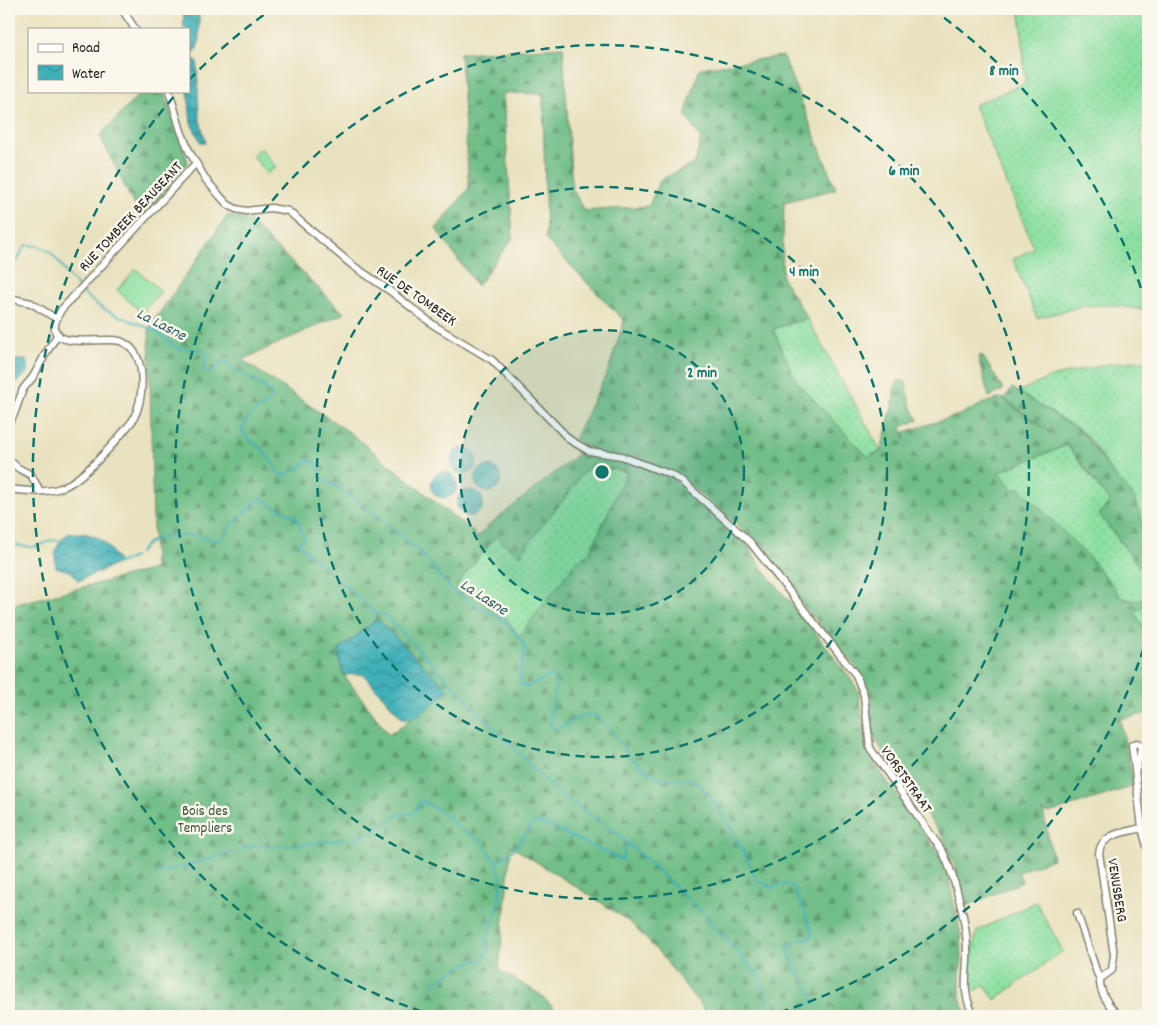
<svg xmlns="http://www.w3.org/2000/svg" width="1157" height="1025" font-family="Dekko,sans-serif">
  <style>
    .grass { fill: url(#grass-dots); stroke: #547e5f }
    .forest { fill: url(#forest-firs); stroke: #466d52; fill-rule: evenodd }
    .pitch { fill: #8ce0a2; stroke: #547e5f }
    .water { fill: url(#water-waves); stroke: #2e666a }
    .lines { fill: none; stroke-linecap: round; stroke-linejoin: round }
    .stream { stroke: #40b0b8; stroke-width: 2 }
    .street-casing { stroke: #827f6e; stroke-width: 9 }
    .street { stroke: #fff; stroke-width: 6 }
    .ring { fill: none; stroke: #0f766e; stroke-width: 2.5; stroke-dasharray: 9 6 }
    .labels { text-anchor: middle; stroke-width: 5; stroke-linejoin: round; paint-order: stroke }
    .street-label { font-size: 15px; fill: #1c1c1c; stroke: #fbf7ec }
    .park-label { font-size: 15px; fill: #3e5744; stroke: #fbf7ec }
    .water-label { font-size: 16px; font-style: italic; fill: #2c5f62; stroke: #fbf7ec }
    .centre { fill: #0f766e; stroke: #fbf7ec; stroke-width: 2.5 }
    .ring-label { font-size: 15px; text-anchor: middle; font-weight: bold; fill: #0f766e; stroke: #fbf7ec; stroke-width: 5; stroke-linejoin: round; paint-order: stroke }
  </style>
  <defs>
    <pattern id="grass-dots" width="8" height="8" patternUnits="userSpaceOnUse" patternTransform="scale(1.25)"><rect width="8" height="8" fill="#8ce0a2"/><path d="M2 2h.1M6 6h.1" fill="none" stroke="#78c08b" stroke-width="1.8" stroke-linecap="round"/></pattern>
    <pattern id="forest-firs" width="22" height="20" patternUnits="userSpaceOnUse" patternTransform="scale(1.25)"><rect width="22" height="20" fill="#71be88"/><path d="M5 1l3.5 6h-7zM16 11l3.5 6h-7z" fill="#5c9a6e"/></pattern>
    <pattern id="water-waves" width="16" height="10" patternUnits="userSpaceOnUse" patternTransform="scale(1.25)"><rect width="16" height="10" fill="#40b0b8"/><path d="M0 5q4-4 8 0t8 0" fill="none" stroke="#358e95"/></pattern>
  </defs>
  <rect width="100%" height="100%" fill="#fbf7ec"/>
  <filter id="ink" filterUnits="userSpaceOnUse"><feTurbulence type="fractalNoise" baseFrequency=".02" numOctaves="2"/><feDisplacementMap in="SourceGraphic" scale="10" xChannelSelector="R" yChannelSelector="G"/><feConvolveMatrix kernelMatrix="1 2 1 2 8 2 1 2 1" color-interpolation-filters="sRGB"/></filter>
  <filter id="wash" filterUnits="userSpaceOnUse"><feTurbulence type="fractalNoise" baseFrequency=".0096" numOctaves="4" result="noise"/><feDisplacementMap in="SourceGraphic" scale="20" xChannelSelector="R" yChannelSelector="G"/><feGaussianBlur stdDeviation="1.12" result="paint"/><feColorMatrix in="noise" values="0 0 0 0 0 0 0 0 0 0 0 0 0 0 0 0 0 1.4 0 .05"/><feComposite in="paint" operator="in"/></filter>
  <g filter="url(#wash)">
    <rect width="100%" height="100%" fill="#e9e2c0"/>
    <path class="grass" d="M 1019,9 L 1148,9 L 1148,56 L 1145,65 L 1148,77 L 1145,113 L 1148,122 L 1147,125 L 1142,131 L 1141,135 L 1148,168 L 1148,310 L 1109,305 L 1083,306 L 1037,318 L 1013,259 L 1034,248 L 974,105 L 1026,83 C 1022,58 1024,34 1019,9 Z
      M 807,318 L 881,451 L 868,457 L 795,381 L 773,329 Z
      M 1136,361 L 1148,361 L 1148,532 L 1143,523 L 1134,497 L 1114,475 L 1089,439 L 1082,432 L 1018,392 L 1054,376 L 1110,364 Z
      M 1067,445 L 1110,502 L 1099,514 L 1148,578 L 1148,595 L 1138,601 L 1123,599 L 1090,558 L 1020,488 L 1014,490 L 998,472 Z
      M 593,465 L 627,471 L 589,554 L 577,561 L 519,637 L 452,590 L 496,536 L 520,555 C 535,534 552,514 568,494 C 577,482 580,473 593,465 Z
      M 1148,605 L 1148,635 L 1134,612 Z
      M 1036,902 L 1063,951 L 995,1000 L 985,985 L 974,992 L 968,985 L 973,947 L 977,931 Z"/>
    <path class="forest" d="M 563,47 L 572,188 L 585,211 L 649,206 L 660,180 L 695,163 L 701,139 L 685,115 L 700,68 L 783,56 L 836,189 L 784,202 L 782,277 L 807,318 L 773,329 L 796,381 L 868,457 L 881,451 L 894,399 L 894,389 L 899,380 L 906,382 C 907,397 911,407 918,420 L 901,427 L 905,439 L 904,432 L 959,415 L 985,403 L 1001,398 L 1050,432 L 1004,399 L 1012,388 L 1082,432 L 1114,475 L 1134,497 L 1143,523 L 1148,532 L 1148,578 L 1099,514 L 1110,502 L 1068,445 L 998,472 L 1014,490 L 1020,488 L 1090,558 L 1123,599 L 1138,601 L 1148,595 L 1148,605 L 1134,612 L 1148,635 L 1148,713 L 1120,719 L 1134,786 L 1049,813 L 1043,811 L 1053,859 L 1018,872 L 1022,882 L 964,907 L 954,864 L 944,839 L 884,754 L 873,734 L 868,689 L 857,668 L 795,596 L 738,525 L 683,480 L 669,477 L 684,487 L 745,541 L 762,568 L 816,634 L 849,676 L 858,691 L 861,708 L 864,740 L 868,754 L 938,853 L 949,880 L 961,936 L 962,957 L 960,975 L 960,999 L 968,1016 L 709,1016 L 662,956 L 631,923 L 602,903 L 511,846 L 499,970 L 541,995 L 562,1016 L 9,1016 L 9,606 L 154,569 L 149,328 L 228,215 L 250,222 L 344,313 L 242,360 L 349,432 L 474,533 L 476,538 L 493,522 L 578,454 L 607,457 L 599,454 L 574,439 L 608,371 L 624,321 L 546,240 L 543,94 L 503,93 L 513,238 L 477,286 L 436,229 L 469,188 L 460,53 ZM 593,465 L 627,472 L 589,554 L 577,561 L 519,636 L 505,617 L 456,586 L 495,537 L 520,555 C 535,534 552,514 568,494 C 577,482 580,473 593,465 ZM 349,642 L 416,715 L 389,735 L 344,675 L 340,663 L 339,650 Z
      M 142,91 L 163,91 L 188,162 L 146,214 L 133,203 L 100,136 Z
      M 982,355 L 1003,389 L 1002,391 L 989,397 L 978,357 Z"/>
    <path class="pitch" d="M 261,148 L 276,167 L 267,174 L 252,155 Z
      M 136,269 L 161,291 L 142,313 L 117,290 Z"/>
    <path class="water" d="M 183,9 L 199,9 L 199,42 L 195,53 L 189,53 L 189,29 L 184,29 Z
      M 191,58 L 197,61 L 199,116 L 206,143 L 201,143 L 191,123 L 188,91 L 189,60 Z
      M 9,360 L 26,360 L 29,368 L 28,372 L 10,390 Z
      M451 461a13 13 0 1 1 26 0a13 13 0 1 1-26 0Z
      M475 479a13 13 0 1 1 26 0a13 13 0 1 1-26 0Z
      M431 485a13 13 0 1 1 26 0a13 13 0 1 1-26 0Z
      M457 503a13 13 0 1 1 26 0a13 13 0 1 1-26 0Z
      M 69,533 C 98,533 104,538 119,563 L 78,581 L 72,572 L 56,567 C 53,552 57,542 69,533 Z
      M 377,619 L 449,690 C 436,700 420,719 403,719 L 363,674 L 344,675 L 340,663 L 339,650 Z"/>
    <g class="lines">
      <path class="stream" d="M 9,263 L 17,261 L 25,245 C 47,245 54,254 65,271 C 72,281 81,291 90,299 C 108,315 132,320 153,330 C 162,334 169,344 178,348 C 187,351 196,347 205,350 C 207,358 203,363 205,371 L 209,373 L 213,372 L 217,364 L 223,361 C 230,363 233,369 239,373 C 250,380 261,382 271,393 C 270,409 255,408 247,419 C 245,422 244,426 242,430 C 248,442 254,441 262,449 C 270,457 273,468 282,476 C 295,474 298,465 311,460 L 318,465 L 321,476 L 328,483 L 337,487 L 372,511 L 420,552 L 452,591 L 497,616 L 507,624 L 521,640 L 525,649 L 520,673 L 521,685 L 527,687 L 545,678 L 551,676 L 556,680 C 556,697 548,712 552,729 C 565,728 585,711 595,716 C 608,722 619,743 628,754 C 632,758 637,763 642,767 C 655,778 664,779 681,780 C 684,780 689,779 692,780 C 714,788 747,860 758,882 L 771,887 L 784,884 L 792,886 L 803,908 L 812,932 L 810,938 L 795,941 L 787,945 L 792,962 L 810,991 L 813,1001 L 793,1014 L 792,1016
        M 9,543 C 17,545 30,549 38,546 C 48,543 50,538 62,541
        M 139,553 C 142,550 144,547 147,544 C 156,536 185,534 197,536 C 206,537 212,541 220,540 L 232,524 L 260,498 L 297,518 L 304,538 L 298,543 L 376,614 L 384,614 L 404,634 L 553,789 L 619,835 L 698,908 L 759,976 L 768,1001 L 769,1016
        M 117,563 L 119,563 L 134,557
        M 354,838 L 365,835 L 400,814 L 410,814 L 416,810 L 421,800 L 441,811 L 458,828 L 481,841 L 497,863 L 514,849 L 534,822 L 547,825 L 622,860 L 625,849 L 629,844
        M 241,849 L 251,846 L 287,846 L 347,839
        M 156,873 L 182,867 L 232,852
        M 485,956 L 488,951 C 484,939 489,933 493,921 C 500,901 505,884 497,863
        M 432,985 C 447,975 463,961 481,960"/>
    </g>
  </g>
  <g filter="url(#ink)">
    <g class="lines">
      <defs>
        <path id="street" d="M 122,9 L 135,29
          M 169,91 L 181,131 L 189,151 L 206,180 L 227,204 L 236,209 L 246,211 L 271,208 L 288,211 L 352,265 L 390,291 L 435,326 L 492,360 L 570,440 L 589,451 L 621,456 L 672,475 L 683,482 L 750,542 L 856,675 L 864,695 L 870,748 L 943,852 C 954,875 967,922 967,949 C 968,977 960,989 974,1016
          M 9,298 L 31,303 L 57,319
          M 9,423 L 14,414 L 23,389 L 33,377 L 46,353 L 58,334
          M 9,460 L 18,468 L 31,475 L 40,491
          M 9,489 C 26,491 47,494 63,487 C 85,478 118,439 133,420 C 141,404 143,388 141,371 C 139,357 134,346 120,341 C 103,335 34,356 61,310 L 196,163
          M 1136,770 L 1140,755 L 1141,746 L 1137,743 L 1132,745 L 1142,828 L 1148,850
          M 1077,913 L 1097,973 L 1100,979 C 1099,993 1110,1008 1120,1016
          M 1100,979 L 1112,970 L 1114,955 L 1099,853 C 1101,833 1127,832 1142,828"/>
      </defs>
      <use href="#street" class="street-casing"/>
      <use href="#street" class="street"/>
    </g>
  </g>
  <circle cx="602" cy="472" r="142" fill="#0f766e" fill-opacity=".12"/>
  <g class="ring">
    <circle cx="602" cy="472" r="142"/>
    <circle cx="602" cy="472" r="285"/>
    <circle cx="602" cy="472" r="427"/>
    <path d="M1148 634A569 569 0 0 1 768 1016M436 1016A569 569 0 0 1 179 91M189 80A569 569 0 0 1 272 9M932 9A569 569 0 0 1 1148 310"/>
  </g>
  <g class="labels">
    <g class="street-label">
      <text transform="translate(130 216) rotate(-47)" y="5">RUE TOMBEEK BEAUSEANT</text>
      <text transform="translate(417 295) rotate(35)" y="5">RUE DE TOMBEEK</text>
      <text transform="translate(907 779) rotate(55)" y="5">VORSTSTRAAT</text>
      <text transform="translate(1118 890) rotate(81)" y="5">VENUSBERG</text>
    </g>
    <g class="park-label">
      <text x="205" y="815">Bois des<tspan x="205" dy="17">Templiers</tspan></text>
    </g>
    <g class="water-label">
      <text transform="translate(162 323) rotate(27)" y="6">La Lasne</text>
      <text transform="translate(485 596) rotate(33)" y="6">La Lasne</text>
    </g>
  </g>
  <circle cx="602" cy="472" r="8" class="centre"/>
  <g class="ring-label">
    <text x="1004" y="75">8 min</text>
    <text x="904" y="175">6 min</text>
    <text x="804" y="276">4 min</text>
    <text x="702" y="377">2 min</text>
  </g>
  <rect width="1157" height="1025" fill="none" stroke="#fbf7ec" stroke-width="30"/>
  <rect x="28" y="28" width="162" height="65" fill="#fbf7ec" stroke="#a29f99"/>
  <rect x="38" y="44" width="25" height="8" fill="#ffffff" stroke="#a29f99"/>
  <text x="72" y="52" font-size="15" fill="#1c1c1c">Road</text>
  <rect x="38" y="65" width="25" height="15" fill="url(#water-waves)" stroke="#a29f99"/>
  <text x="72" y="78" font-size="15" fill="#1c1c1c">Water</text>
</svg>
